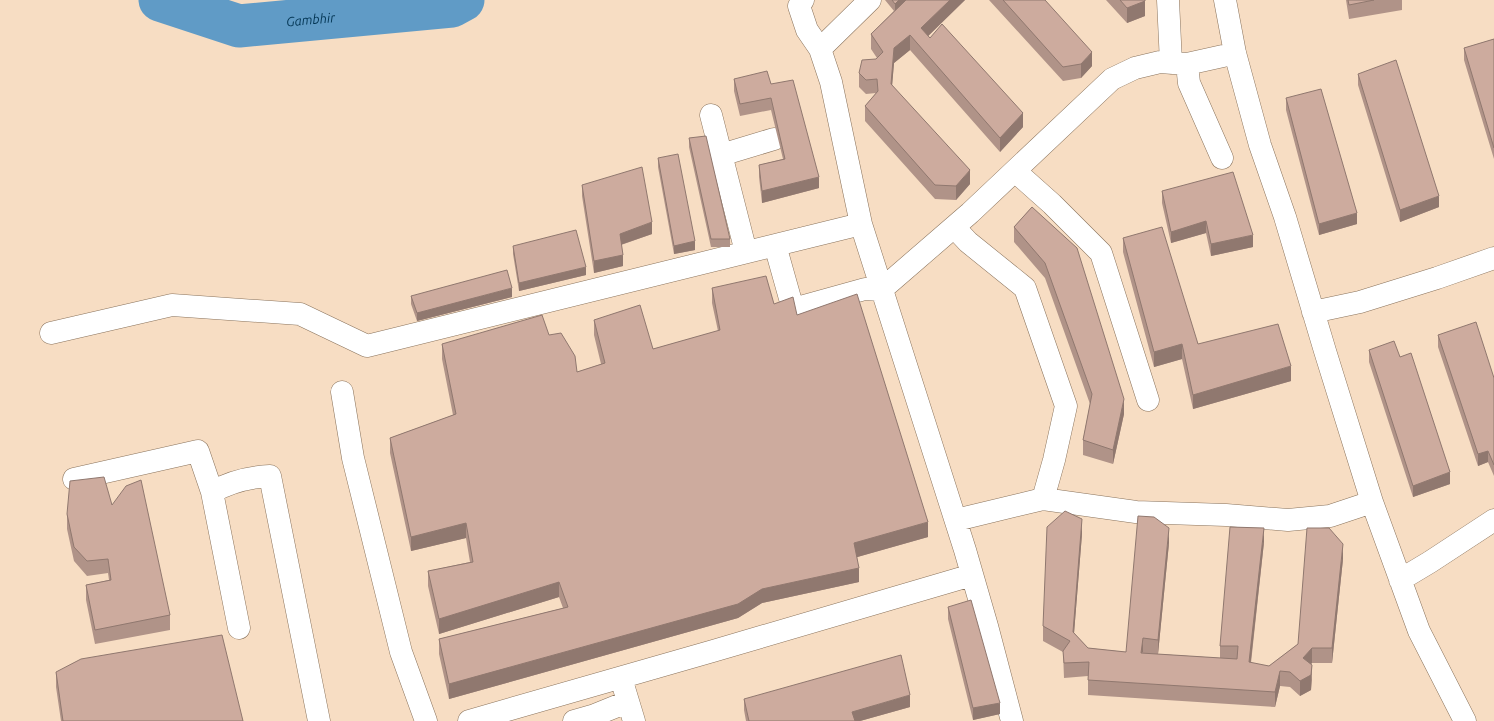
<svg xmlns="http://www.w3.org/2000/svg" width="1494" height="721" font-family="Ubuntu,sans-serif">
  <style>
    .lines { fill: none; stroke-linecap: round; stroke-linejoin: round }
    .river { stroke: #609bc6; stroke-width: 43 }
    .minor-casing { stroke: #8a735c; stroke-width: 23 }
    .minor { stroke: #fff; stroke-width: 22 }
    .wall { fill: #b09388 }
    .shaded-wall { fill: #90786f }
    .building { fill: #cdab9e; stroke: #90786f }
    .labels { text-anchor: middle; stroke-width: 3; stroke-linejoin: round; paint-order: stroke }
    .water-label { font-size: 13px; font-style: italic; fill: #023452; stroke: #f7ddc3 }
  </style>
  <rect width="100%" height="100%" fill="#f7ddc3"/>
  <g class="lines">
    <path class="river" id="s1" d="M 160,0 L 239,26 L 452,6 L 463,0"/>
    <defs>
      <path id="minor" d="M 803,0 L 799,6 L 807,30 L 820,49 L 831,82 L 861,224 L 965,550 L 987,626 L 1012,721
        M 1168,0 L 1171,63
        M 1225,0 L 1235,53 L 1260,145 L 1285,217 L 1325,351 L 1372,502 L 1419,631 L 1465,721
        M 820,49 L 870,0
        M 1187,64 L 1189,83 L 1222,158
        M 711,115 L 746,252
        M 721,155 L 774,139
        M 1015,171 L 1052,204 L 1101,253 L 1148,400
        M 954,227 L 968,242 L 1025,288 L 1066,406 L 1054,460 L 1043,499
        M 775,245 L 793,309 L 865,289 L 881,290 L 970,213 L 1112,79 L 1135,68 L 1160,62 L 1187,64 L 1223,56
        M 1313,312 L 1360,302 L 1437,278 L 1494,258
        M 51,333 L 172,305 L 300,314 L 367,346 L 861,224
        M 342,392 L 353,458 L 401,652 L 426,721
        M 74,479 L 198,451 L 212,492 L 239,628
        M 212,492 C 230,482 249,477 270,476 L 319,721
        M 956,520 L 1043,499 L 1136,512 L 1226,515 L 1288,520 L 1330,516 L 1372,502
        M 1400,580 L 1430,562 L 1494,520
        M 624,688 L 634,721
        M 469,721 L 713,651 L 972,575
        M 574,721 L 595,715 L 627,702"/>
    </defs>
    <use href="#minor" class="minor-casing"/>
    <use href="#minor" class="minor"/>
  </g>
  <path class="wall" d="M 885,0 L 965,0 L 928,36 L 1023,127 L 1000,152 L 910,50 L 894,63 L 892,85 L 970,184 L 956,200 L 935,199 L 865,121 L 865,106 L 876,93 L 866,94 L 859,87 L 859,73 L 877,58 L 871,49 L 871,34 L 894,11 Z
    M 989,0 L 1045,0 L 1092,66 L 1081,78 L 1063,81 Z
    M 1106,0 L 1145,0 L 1145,16 L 1127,23 Z
    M 1346,0 L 1402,0 L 1402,10 L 1349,19 Z
    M 1494,39 L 1494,159 L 1464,60 L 1464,48 Z
    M 1358,74 L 1439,207 L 1400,222 L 1358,85 Z
    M 734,79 L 771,84 L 819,188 L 762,203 L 759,177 L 759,165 L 783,159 L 771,110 L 740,116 L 734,91 Z
    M 1286,98 L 1357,224 L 1319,235 L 1286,110 Z
    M 689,138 L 730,239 L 730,247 L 711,247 L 689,147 Z
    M 658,158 L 695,250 L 674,254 L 658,167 Z
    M 582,185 L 652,234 L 621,245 L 623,266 L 594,273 L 582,196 Z
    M 1162,191 L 1253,247 L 1211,256 L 1206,233 L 1171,243 L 1162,203 Z
    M 1032,207 L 1124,414 L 1113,464 L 1083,455 L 1083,440 L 1090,404 L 1045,278 L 1014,242 L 1014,227 Z
    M 1123,238 L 1198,344 L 1291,381 L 1193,409 L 1182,359 L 1154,367 L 1123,252 Z
    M 513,246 L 586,275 L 519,291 L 513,254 Z
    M 712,288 L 774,304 L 797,315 L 928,537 L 857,557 L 859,582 L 762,603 L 738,618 L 449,699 L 439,654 L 439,639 L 563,608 L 559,597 L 439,634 L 428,586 L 428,571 L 470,562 L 466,538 L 411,551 L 390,453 L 390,438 L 453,415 L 442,359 L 442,344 L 549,335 L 577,372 L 601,364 L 594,335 L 594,320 L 653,349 L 718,331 L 712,303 Z
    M 411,296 L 512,297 L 417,321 L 411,304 Z
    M 1438,335 L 1494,378 L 1494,476 L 1488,462 L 1478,466 L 1438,347 Z
    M 1369,350 L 1450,484 L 1413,497 L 1369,362 Z
    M 112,505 L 170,615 L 170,630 L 95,644 L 86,600 L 86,585 L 109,580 L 108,573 L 87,576 L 74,561 L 67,529 L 67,514 Z
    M 1082,534 L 1074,633 L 1088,648 L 1126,652 L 1169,543 L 1158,654 L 1220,658 L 1220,646 L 1264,542 L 1251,663 L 1269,666 L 1298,644 L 1343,559 L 1332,663 L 1312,663 L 1311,664 L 1312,680 L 1311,690 L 1300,696 L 1290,687 L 1280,686 L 1275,707 L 1088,695 L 1088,676 L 1064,678 L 1063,652 L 1043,641 L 1043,626 Z
    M 948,607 L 1000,714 L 973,720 L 948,619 Z
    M 56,672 L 243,721 L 61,721 L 56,687 Z
    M 744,699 L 910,707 L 860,721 L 746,721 L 744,710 Z"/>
  <path class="shaded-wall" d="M 899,0 L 907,0 L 895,12 L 895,4 Z
    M 950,0 L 965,0 L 921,43 L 921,28 Z
    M 1145,1 L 1145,16 L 1127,23 L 1127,8 Z
    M 910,35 L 910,50 L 894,63 L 891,99 L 891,84 L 894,48 Z
    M 1092,52 L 1092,66 L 1081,78 L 1081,64 Z
    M 1023,113 L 1023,127 L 1000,152 L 1000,138 Z
    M 970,170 L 970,184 L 956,200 L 956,186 Z
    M 819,177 L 819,188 L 762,203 L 762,191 Z
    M 1439,196 L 1439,207 L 1400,222 L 1400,210 Z
    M 1357,213 L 1357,224 L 1319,235 L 1319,224 Z
    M 1206,221 L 1206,233 L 1171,243 L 1171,232 Z
    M 652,222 L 652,234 L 620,245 L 620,234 Z
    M 1253,235 L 1253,247 L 1211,256 L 1211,244 Z
    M 695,241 L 695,250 L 674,254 L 674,246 Z
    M 623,255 L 623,266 L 594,273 L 594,261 Z
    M 586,267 L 586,275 L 519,291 L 519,283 Z
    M 512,288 L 512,297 L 417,321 L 417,313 Z
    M 1182,344 L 1182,359 L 1154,367 L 1154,352 Z
    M 1291,366 L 1291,381 L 1193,409 L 1193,395 Z
    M 1124,399 L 1124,414 L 1113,464 L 1113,450 Z
    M 1488,451 L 1488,462 L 1478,466 L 1478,454 Z
    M 1450,472 L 1450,484 L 1413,497 L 1413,486 Z
    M 1082,519 L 1082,534 L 1073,646 L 1073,632 Z
    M 928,522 L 928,537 L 854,558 L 854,543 Z
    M 466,523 L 466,538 L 411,551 L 411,537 Z
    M 1169,528 L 1169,543 L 1158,654 L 1158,640 Z
    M 1264,528 L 1264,542 L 1249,677 L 1249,662 Z
    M 1343,544 L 1343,559 L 1332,663 L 1332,648 Z
    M 859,568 L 859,582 L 762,603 L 738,618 L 449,699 L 449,684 L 762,589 Z
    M 559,582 L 559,597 L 439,634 L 439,619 Z
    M 1143,638 L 1143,652 L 1141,653 Z
    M 1312,648 L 1312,663 L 1303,672 L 1303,658 Z
    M 1312,665 L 1311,690 L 1300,696 L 1300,681 Z
    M 1280,671 L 1280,686 L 1275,707 L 1275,692 Z
    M 910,695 L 910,707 L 860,721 L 852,721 L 852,712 Z
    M 1000,703 L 1000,714 L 973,720 L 973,708 Z"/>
  <path class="building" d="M 892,0 L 899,0 L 895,4 Z
    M 906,0 L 950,0 L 921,28 L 930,38 L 942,24 L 1023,113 L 1000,138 L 910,35 L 894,48 L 891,84 L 970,170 L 956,186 L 935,185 L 865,106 L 878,91 L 877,79 L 866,80 L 859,73 L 862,60 L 876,59 L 883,52 L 871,34 Z
    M 1003,0 L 1045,0 L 1092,52 L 1081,64 L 1063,67 Z
    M 1120,0 L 1145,0 L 1145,1 L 1127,8 Z
    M 1348,0 L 1374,0 L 1349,5 Z
    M 1494,39 L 1494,148 L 1464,48 Z
    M 1396,60 L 1439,196 L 1400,210 L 1358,74 Z
    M 767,71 L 771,84 L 793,80 L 819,177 L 762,191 L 759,165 L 785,159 L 771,98 L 740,104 L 734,79 Z
    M 1321,89 L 1357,213 L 1319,224 L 1286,98 Z
    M 706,136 L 730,239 L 711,239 L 689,138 Z
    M 678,154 L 695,241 L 674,246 L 658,158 Z
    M 642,167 L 652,222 L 620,234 L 623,255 L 594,261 L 582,185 Z
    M 1233,172 L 1253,235 L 1211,244 L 1206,221 L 1171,232 L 1162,191 Z
    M 1032,207 L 1077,248 L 1124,399 L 1113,450 L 1083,440 L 1092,394 L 1045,263 L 1014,227 Z
    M 1162,227 L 1198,344 L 1278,324 L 1291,366 L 1193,395 L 1182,344 L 1154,352 L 1123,238 Z
    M 576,230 L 586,267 L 519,283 L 513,246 Z
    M 507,270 L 512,288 L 417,313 L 411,296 Z
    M 766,276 L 774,304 L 793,297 L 797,315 L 857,294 L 928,522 L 854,543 L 859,568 L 762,589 L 738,604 L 449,684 L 439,639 L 568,607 L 559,582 L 439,619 L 428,571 L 473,562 L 466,523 L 411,537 L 390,438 L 456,414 L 442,344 L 542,315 L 549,335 L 561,333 L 575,356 L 577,372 L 605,363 L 594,320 L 640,305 L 653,349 L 720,330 L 712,288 Z
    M 1476,322 L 1494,378 L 1494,465 L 1488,451 L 1478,454 L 1438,335 Z
    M 1394,341 L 1400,357 L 1411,353 L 1450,472 L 1413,486 L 1369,350 Z
    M 104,477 L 112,505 L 126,486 L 141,480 L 170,615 L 95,630 L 86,585 L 111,580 L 108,559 L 87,561 L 74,547 L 67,514 L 70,481 Z
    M 1065,511 L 1082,519 L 1073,632 L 1088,648 L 1126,652 L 1138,516 L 1154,517 L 1169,528 L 1158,640 L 1143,638 L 1141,653 L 1237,659 L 1238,646 L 1220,646 L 1230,527 L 1264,528 L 1249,662 L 1269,666 L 1298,644 L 1307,528 L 1329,528 L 1343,544 L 1332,648 L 1312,648 L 1303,658 L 1312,665 L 1311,675 L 1300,681 L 1290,672 L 1280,671 L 1275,692 L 1088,680 L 1089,662 L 1064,663 L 1063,651 L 1070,641 L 1043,626 L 1047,527 Z
    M 971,600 L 1000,703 L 973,708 L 948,607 Z
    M 222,635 L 243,721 L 63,721 L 56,672 L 81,659 Z
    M 901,655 L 910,695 L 852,712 L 855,721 L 749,721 L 744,699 Z"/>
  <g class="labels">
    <g class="water-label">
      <text dy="5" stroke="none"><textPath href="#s1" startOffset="155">Gambhir</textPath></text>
    </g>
  </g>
</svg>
